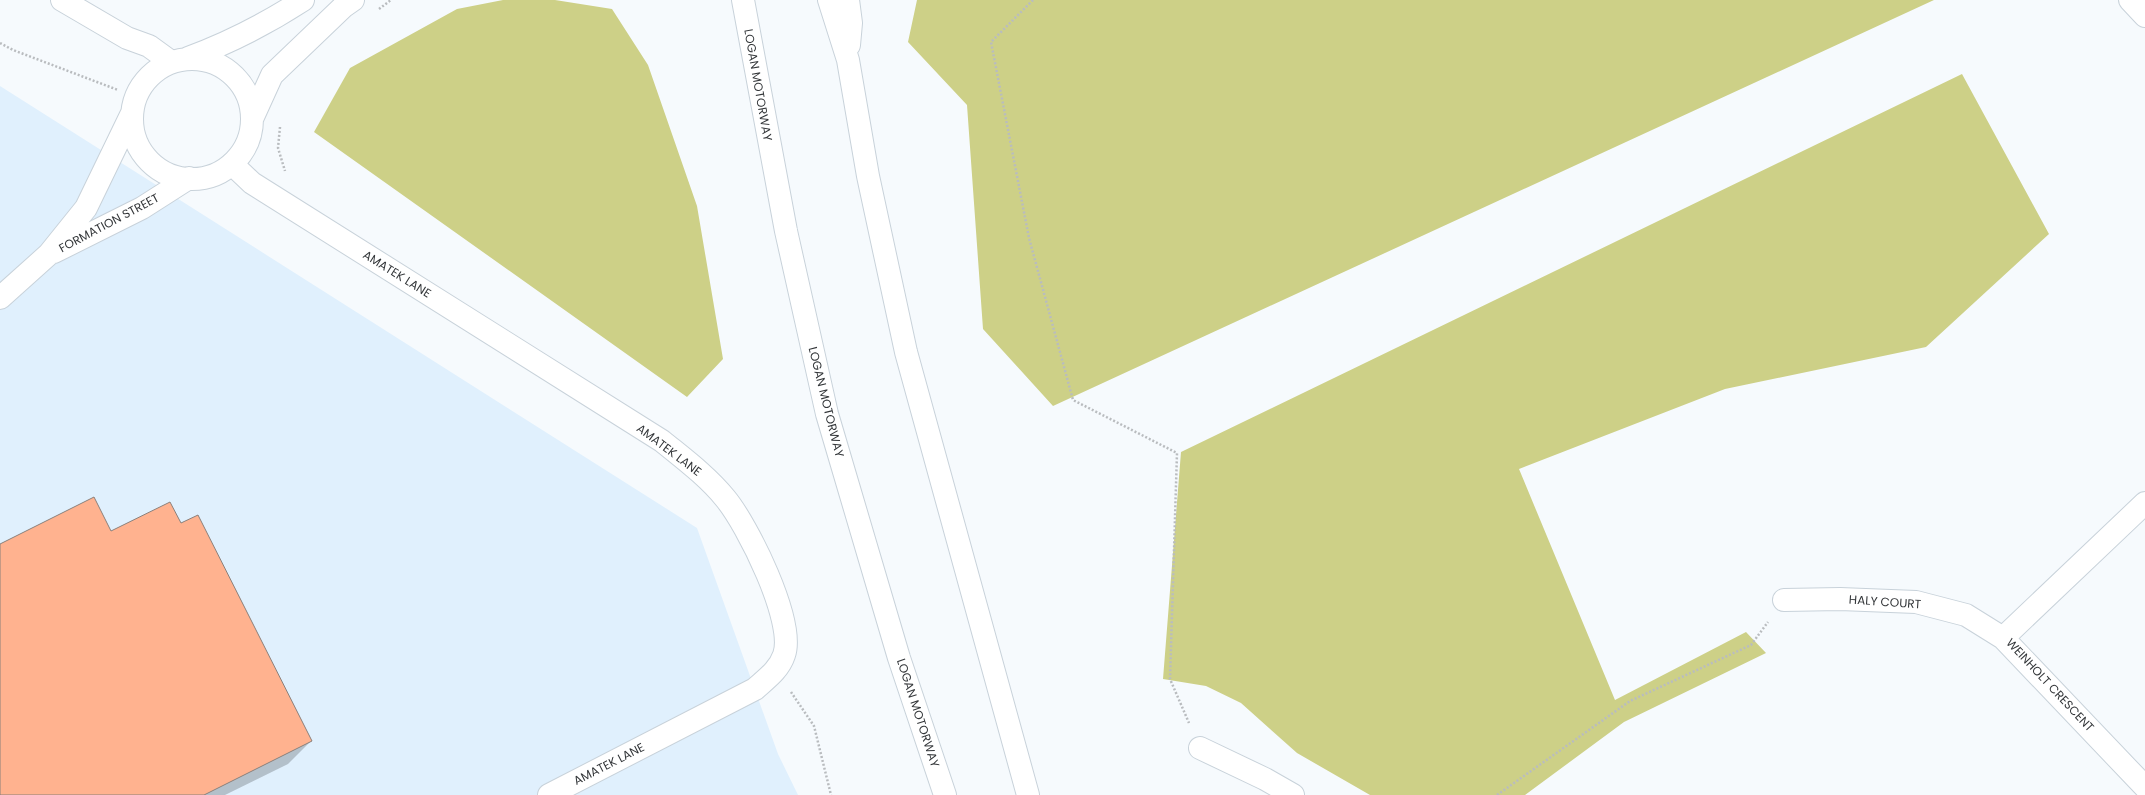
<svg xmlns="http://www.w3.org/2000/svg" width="2145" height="795" font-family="Poppins,sans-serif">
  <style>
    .built { fill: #e0f0fd }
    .green { fill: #cdd087 }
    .shadow { fill: #0003 }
    .building { fill: #ffb28f; stroke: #8b807b }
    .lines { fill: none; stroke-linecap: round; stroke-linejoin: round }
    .minor-casing { stroke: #c8d2da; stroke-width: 24 }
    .secondary-casing { stroke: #c8d2da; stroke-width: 24 }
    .motorway-casing { stroke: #c8d2da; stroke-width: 24 }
    .path { stroke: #b9bcbf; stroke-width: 2.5; stroke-dasharray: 2 2; stroke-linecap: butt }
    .minor { stroke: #fff; stroke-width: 22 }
    .secondary { stroke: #fff; stroke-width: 22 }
    .motorway { stroke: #fff; stroke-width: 22 }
    .labels { text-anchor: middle; stroke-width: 4; stroke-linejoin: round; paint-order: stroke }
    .street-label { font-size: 12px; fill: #333639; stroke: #fff }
  </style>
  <rect width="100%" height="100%" fill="#f6fafd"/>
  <path class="built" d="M 0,86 L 697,528 L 778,754 L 798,795 L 0,795 Z"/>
  <path class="green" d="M 503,0 L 555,0 L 612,9 L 648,65 L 697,206 L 723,359 L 687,397 L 314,132 L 350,68 L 457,9 Z
    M 917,0 L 1934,0 L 1053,406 L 983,329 L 967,105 L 908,42 Z
    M 1962,74 L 2049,234 L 1926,347 L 1725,389 L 1519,469 L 1615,700 L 1746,632 L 1766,653 L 1624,722 L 1525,795 L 1370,795 L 1297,753 L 1241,703 L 1206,686 L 1163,679 L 1181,452 Z"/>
  <path class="shadow" d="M 180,524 L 311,741 L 288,764 L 225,795 L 0,795 L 0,545 Z"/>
  <path class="building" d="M 94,497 L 111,531 L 170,502 L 181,523 L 198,515 L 312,741 L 204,795 L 0,795 L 0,544 Z"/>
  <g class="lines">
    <defs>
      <path id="minor" d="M 2130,0 L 2145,16
        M 232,164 L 252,183 L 662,441 C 684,459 707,476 725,498 C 747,524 796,622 784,655 C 779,670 766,679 755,689 L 549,795
        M 1784,600 L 1840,599 L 1916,602 L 1966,615 L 2003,638 L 2145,787
        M 2003,638 L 2145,503
        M 1200,748 L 1265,779 L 1293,795"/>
      <path id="secondary" d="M 188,58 C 229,43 266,24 303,0
        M132 119a60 60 0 1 1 120 0a60 60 0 1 1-120 0Z
        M 252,119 L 272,75 L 343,7 L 353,0
        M 54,252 L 142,208 L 189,178
        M 0,298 L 49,254 L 86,208 L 132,113"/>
      <path id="motorway" d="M 62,0 L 127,38 L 149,46 L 171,62
        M 743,0 L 786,231 L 827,414 L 899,658 L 945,795
        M 829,0 L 848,60 L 868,176 L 906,352 L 1028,795
        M 848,0 L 851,23 L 849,45"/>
    </defs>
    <use href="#minor" class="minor-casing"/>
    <use href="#secondary" class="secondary-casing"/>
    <use href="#motorway" class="motorway-casing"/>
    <path class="path" d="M 1033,0 L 991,42 L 1029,238 L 1073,400 L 1177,453 L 1170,679 L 1189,723
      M 379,9 L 391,0
      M 0,43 L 13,50 L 118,90
      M 280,127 L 278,148 L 285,171
      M 791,692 L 814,726 L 831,795
      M 1497,795 L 1630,701 L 1751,645 L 1768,622"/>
    <use href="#minor" class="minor"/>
    <use href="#secondary" class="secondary"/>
    <use href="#motorway" class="motorway"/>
  </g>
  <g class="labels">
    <g class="street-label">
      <text transform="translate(758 85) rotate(80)" y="4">LOGAN MOTORWAY</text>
      <text transform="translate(109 223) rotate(-28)" y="4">FORMATION STREET</text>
      <text transform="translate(397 274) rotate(32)" y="4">AMATEK LANE</text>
      <text transform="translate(826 402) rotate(76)" y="4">LOGAN MOTORWAY</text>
      <text transform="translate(669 450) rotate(37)" y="4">AMATEK LANE</text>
      <text transform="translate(1885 602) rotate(4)" y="4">HALY COURT</text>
      <text transform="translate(2050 685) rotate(47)" y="4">WEINHOLT CRESCENT</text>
      <text transform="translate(918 713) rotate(72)" y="4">LOGAN MOTORWAY</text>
      <text transform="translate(609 764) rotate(-27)" y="4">AMATEK LANE</text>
    </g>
  </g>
</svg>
